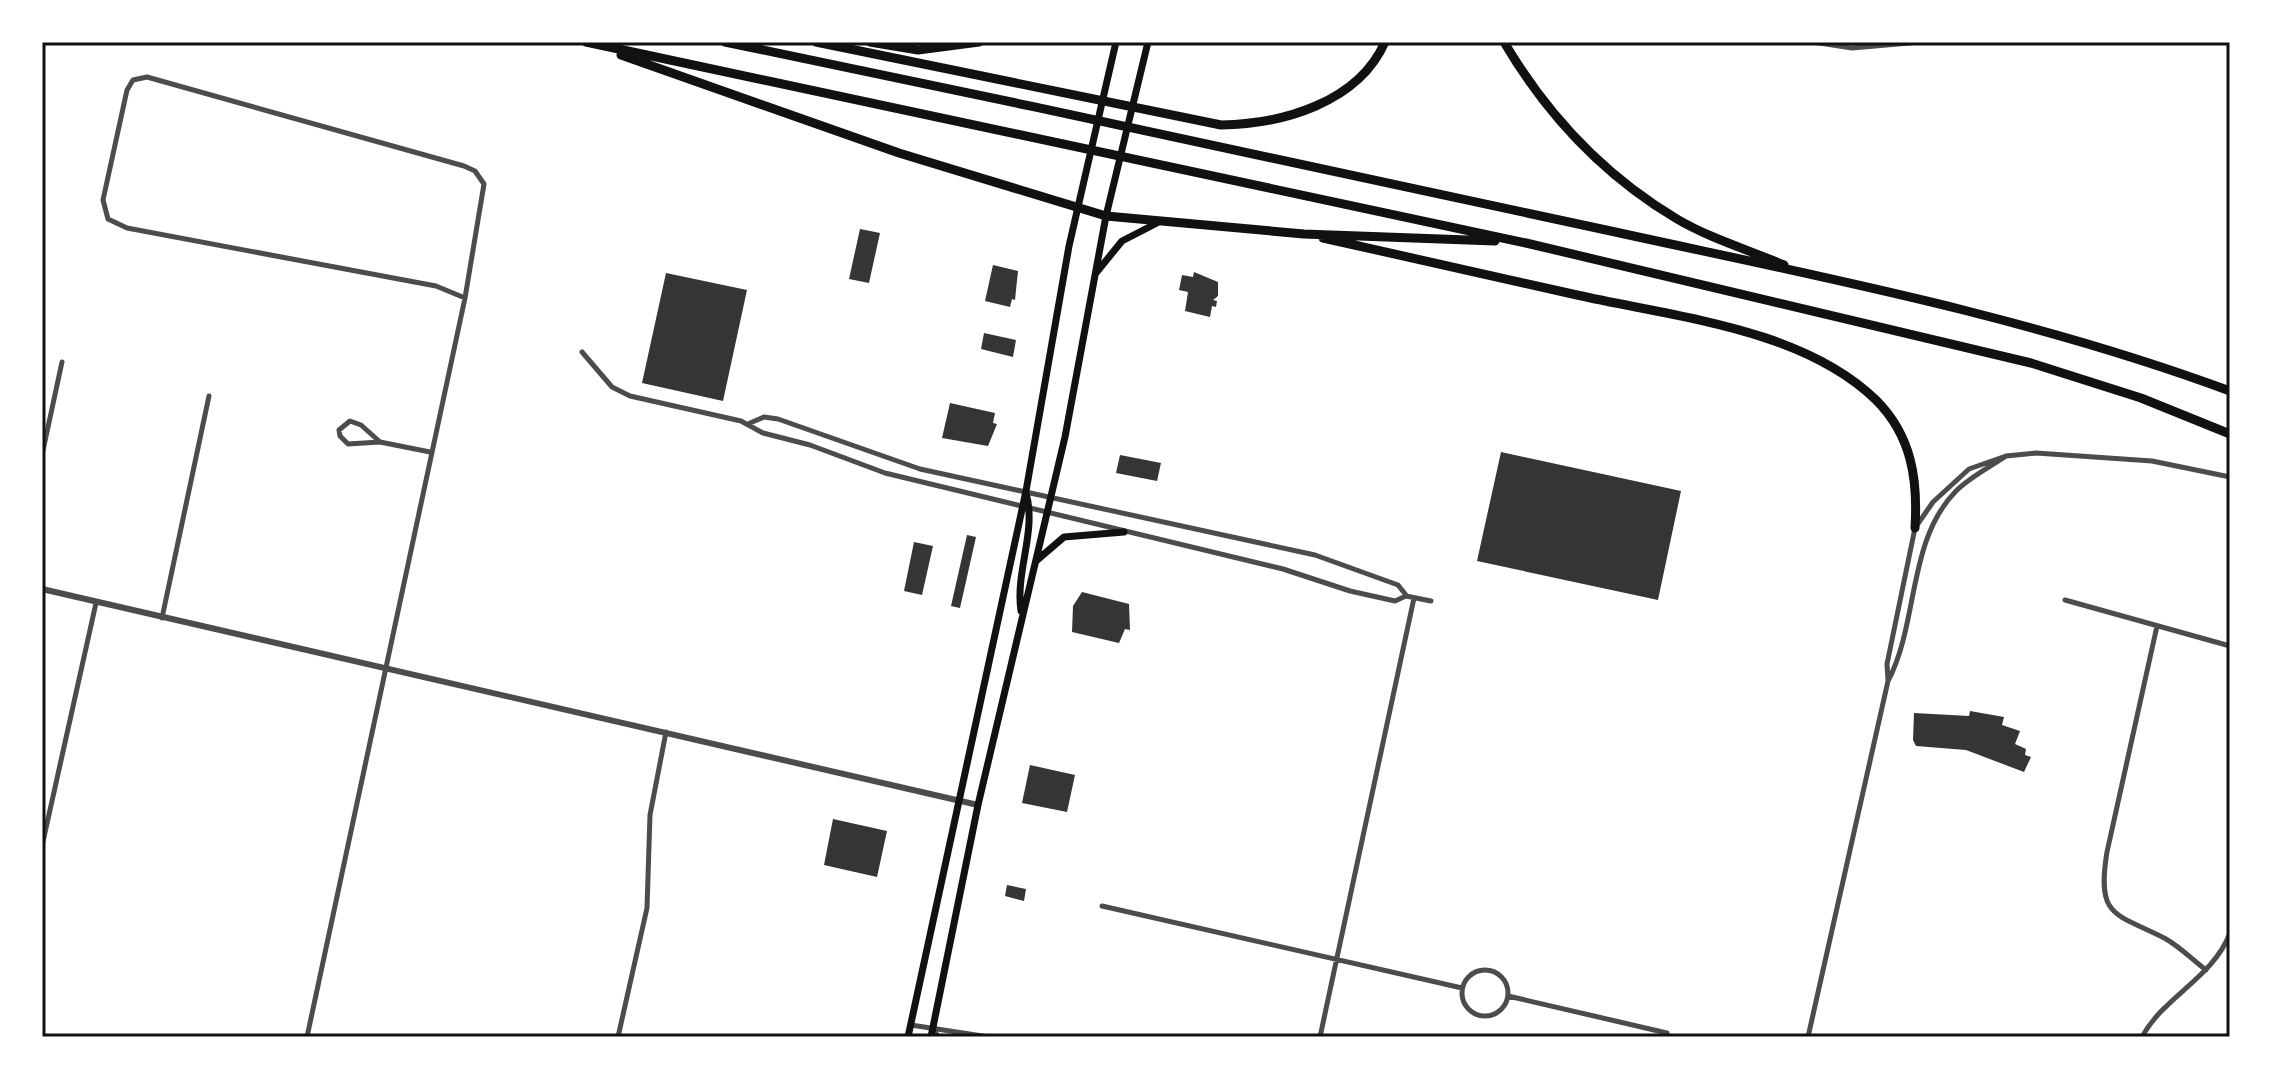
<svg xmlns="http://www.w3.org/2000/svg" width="2272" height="1079" font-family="'Noto Serif',serif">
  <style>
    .building { fill: #353535 }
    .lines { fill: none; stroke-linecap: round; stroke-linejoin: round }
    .minor { stroke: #4c4c4c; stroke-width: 5 }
    .tertiary { stroke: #4c4c4c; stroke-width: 6 }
    .secondary { stroke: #111; stroke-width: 7 }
    .motorway { stroke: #111; stroke-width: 9 }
    .neatline { fill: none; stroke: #111; stroke-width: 3 }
  </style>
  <rect width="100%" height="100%" fill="#fff"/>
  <path class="building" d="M 860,229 L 880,233 L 869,283 L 849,279 Z
    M 993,265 L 1018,271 L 1015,300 L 1012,299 L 1010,307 L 985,301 Z
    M 1194,272 L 1218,282 L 1218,296 L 1213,300 L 1217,301 L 1216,307 L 1212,306 L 1210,317 L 1185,311 L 1188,292 L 1179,290 L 1182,275 L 1193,277 Z
    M 666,273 L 747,290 L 723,401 L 642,383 Z
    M 984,333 L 1016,340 L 1013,357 L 981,349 Z
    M 950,403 L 995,413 L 993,423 L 997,424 L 988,446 L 942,438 Z
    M 1501,452 L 1681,491 L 1658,600 L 1477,561 Z
    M 1120,455 L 1161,463 L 1157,481 L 1116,473 Z
    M 967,535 L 976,537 L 960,608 L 951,606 Z
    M 914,542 L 933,546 L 922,595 L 904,591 Z
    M 1082,592 L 1129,604 L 1130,630 L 1125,629 L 1119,643 L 1072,632 L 1073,606 Z
    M 1970,711 L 2004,717 L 2002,725 L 2020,731 L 2015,744 L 2026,749 L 2025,755 L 2031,757 L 2024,772 L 1966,750 L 1916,746 L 1913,740 L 1914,713 L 1969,716 Z
    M 1030,765 L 1075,775 L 1067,812 L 1022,803 Z
    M 833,819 L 887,831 L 877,877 L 824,865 Z
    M 1007,885 L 1026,889 L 1024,901 L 1005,896 Z"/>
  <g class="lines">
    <path class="minor" d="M 1813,42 L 1852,48 L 1921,42
      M 582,352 L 612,387 L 630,396 L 741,421 L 763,433 L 810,445 L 885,473 L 1283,569 L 1350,591 L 1395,601 L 1406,596 L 1431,601
      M 750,423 L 764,417 L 778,419 L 920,469 L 1315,555 L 1398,585 L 1406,595
      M 380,442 L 361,425 L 350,421 L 339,430 L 340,436 L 348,444 L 380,442 L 430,452
      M 42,455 L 62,362
      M 2065,600 L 2230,646
      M 162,618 L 209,396
      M 2157,626 L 2107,852 C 2096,919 2116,913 2166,939 C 2180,947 2193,960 2206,970
      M 1888,680 L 1887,664 L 1915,528 L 1933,502 L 1969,469 L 2006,456 L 2036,453 L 2152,461 L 2230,477
      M 42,846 L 96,603
      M 1102,906 L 1462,988
      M1462 993a23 23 0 1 1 46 0a23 23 0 1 1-46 0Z
      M 1508,996 L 1667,1033 L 1666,1037
      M 911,1025 L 989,1037
      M 933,1030 L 939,1037
      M 307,1037 L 465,298 L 484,184 L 475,171 L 464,166 L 147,77 L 133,80 L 127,90 L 103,200 L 108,219 L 127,228 L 436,286 L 465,298
      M 618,1037 L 647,908 L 650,815 L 666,732
      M 1320,1037 L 1414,598
      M 1808,1037 L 1888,681 C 1919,622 1907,541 1956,491 C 1970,477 1990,467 2006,456
      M 2142,1037 C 2164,996 2213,978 2230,933"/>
    <path class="tertiary" d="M 42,589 L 978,805"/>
    <path class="secondary" d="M 1096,273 L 1122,241 L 1157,223
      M 1036,561 L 1064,537 L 1124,532
      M 1021,611 C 1015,571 1037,532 1026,493
      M 908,1037 L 1026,491 L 1069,246 L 1116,42
      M 931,1037 L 978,805 L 1065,437 L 1106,216 L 1148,42"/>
    <path class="motorway" d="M 586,42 L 1526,243 L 2031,363 L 2141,398 L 2230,434
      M 725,42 C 1019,103 1313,166 1606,230 C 1816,276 2028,316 2230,391
      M 816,42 L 1221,125 C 1282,124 1358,103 1385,42
      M 870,42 L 918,50 L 979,42
      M 1504,42 C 1547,115 1603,175 1677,219 C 1709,238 1749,250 1784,265
      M 621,55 L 899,153 L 1106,216 L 1304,234 L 1495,241
      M 1323,238 C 1407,257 1492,276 1577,295 C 1674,317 1802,328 1876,400 C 1912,436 1918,480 1915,528"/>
  </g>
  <rect width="2272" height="1079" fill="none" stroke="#ffffff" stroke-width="88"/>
  <rect x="44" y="44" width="2184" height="991" class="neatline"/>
</svg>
